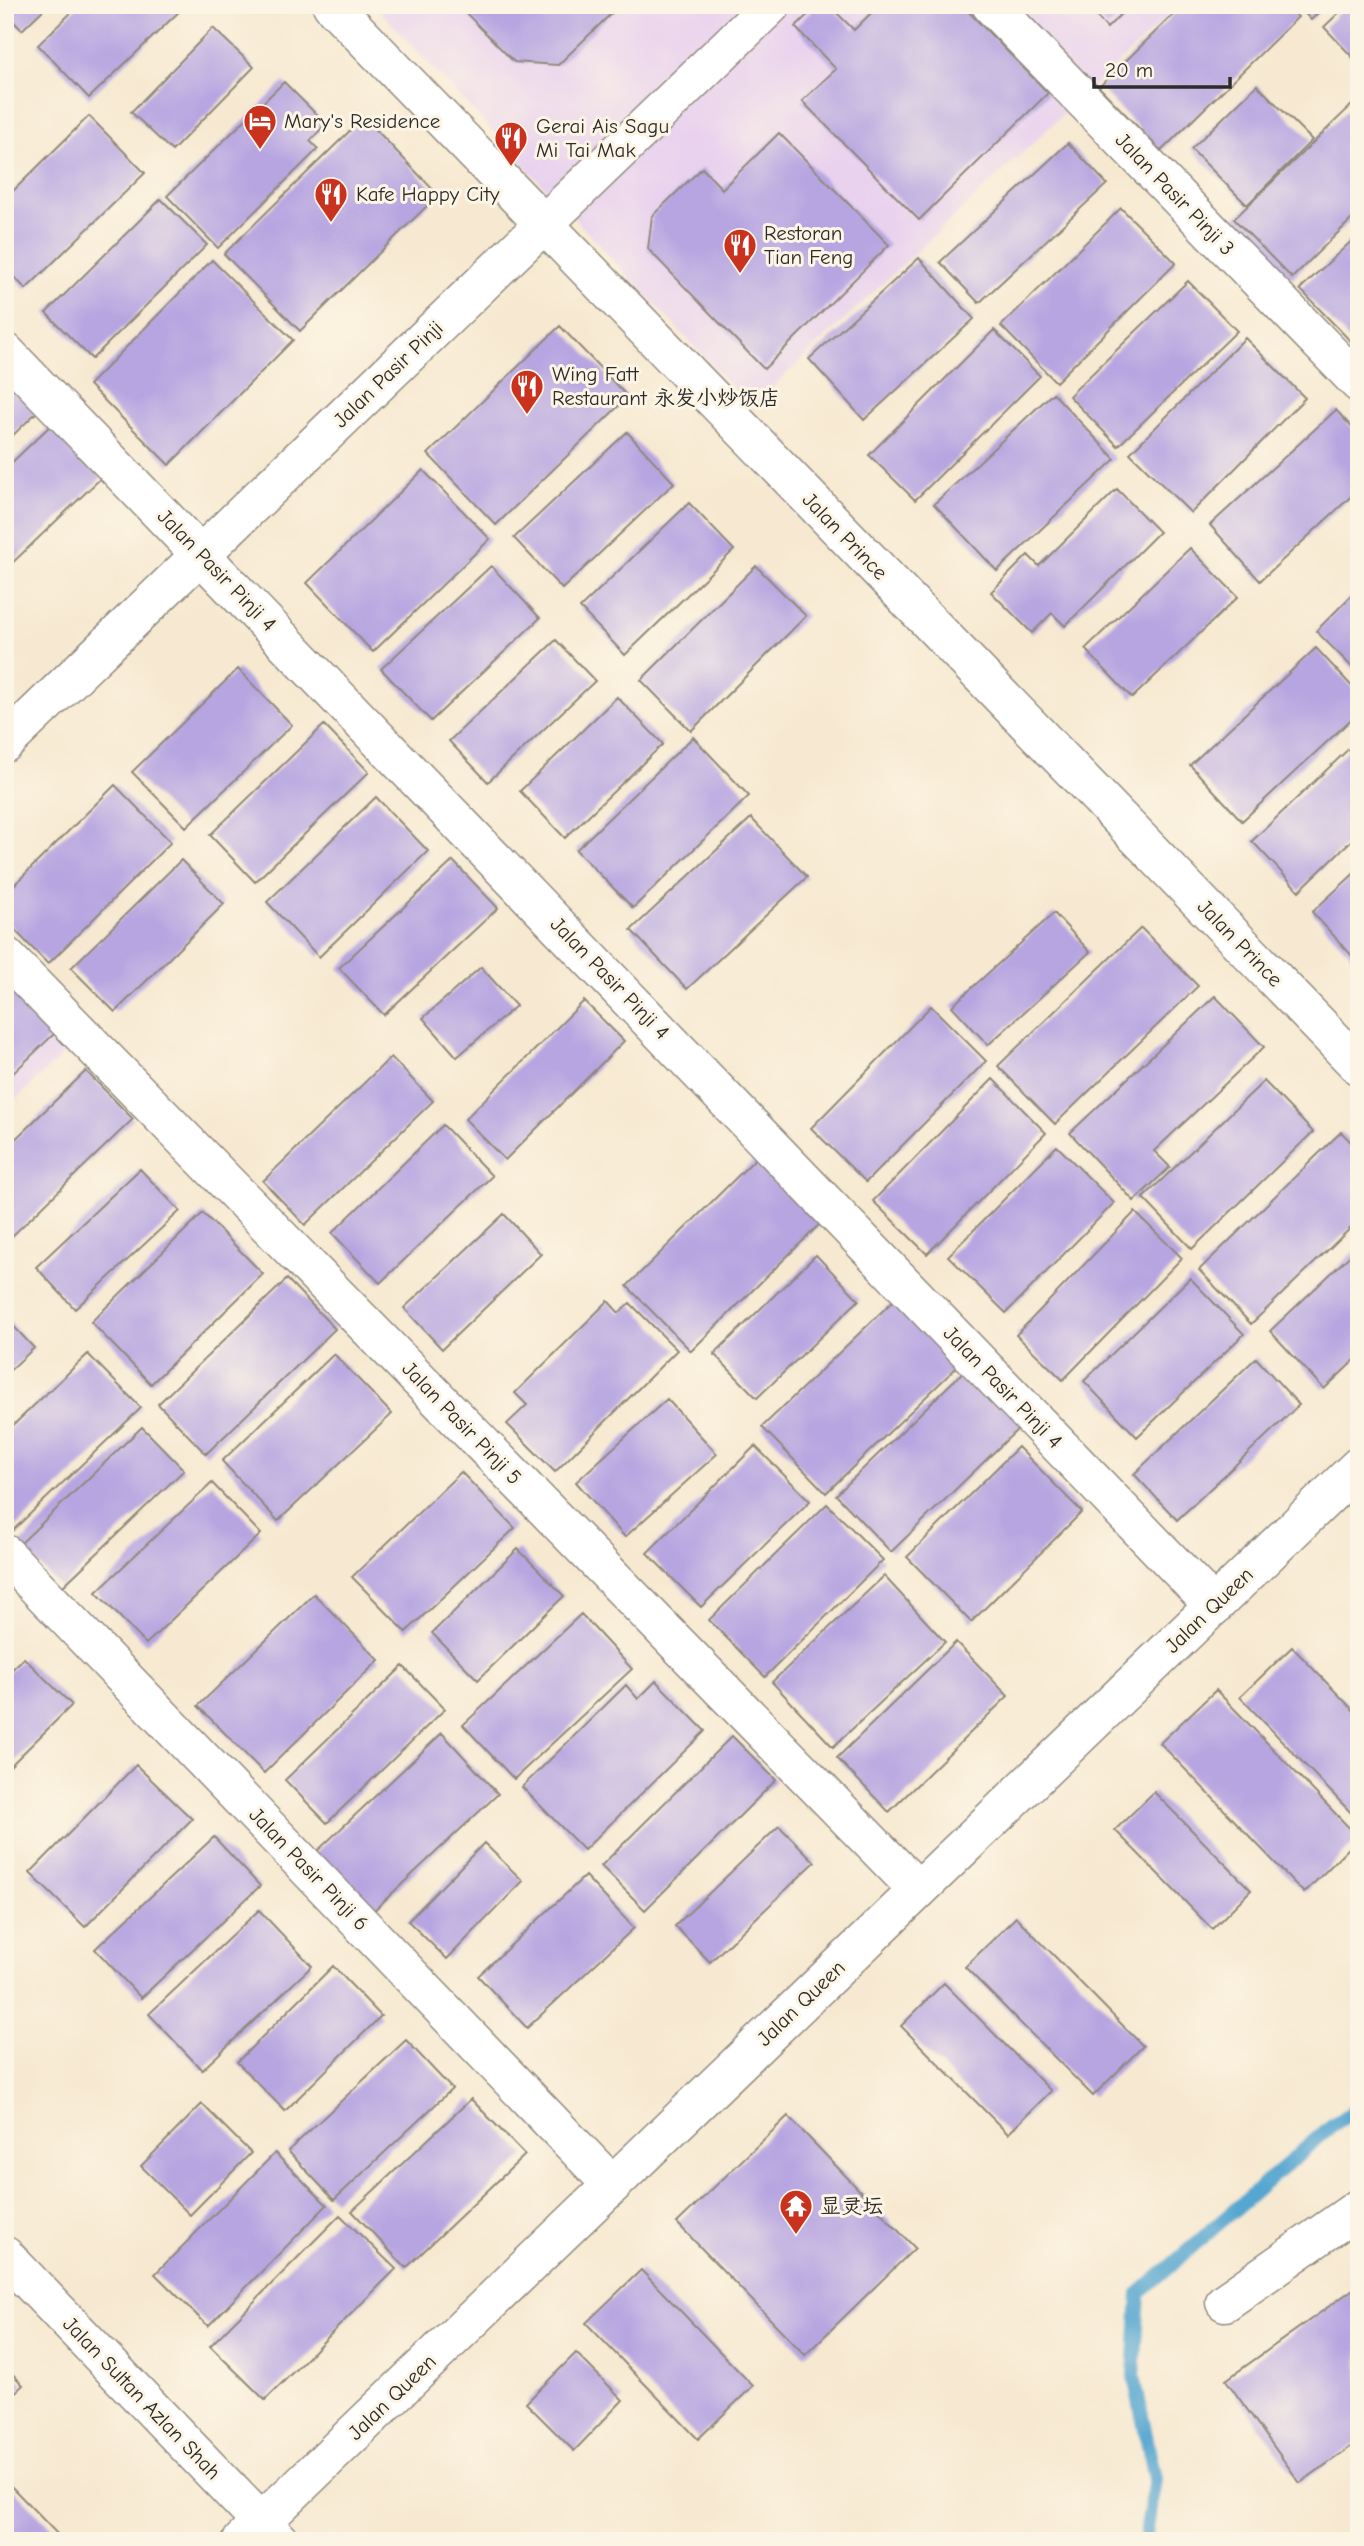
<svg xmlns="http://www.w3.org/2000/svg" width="1364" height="2546" font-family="'Comic Neue','LXGW WenKai TC',sans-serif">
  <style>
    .built { fill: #e9d2ee }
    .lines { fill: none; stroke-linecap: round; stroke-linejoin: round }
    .stream { stroke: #55a6d0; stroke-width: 14 }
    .building { fill: #b7a5e1 }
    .street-casing { stroke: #918a7e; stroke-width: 41 }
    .secondary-casing { stroke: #918a7e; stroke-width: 41 }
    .primary-casing { stroke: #918a7e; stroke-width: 41 }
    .street { stroke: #fff; stroke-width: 38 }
    .secondary { stroke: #fff; stroke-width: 38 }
    .primary { stroke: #fff; stroke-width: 38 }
    .labels { text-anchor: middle; stroke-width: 6; stroke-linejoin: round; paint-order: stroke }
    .poi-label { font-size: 21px; fill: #2b2b2b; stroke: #fcf5e5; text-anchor: start }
    .street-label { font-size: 21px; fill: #2b2b2b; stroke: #fcf5e5 }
  </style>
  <rect width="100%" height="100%" fill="#fcf5e5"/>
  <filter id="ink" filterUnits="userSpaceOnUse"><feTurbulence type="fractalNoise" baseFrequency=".0143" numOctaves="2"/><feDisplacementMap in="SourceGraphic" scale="14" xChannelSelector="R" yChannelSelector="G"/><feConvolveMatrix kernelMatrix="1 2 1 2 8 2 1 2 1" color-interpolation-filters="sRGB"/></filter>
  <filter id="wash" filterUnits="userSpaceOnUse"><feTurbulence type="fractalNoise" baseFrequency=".00686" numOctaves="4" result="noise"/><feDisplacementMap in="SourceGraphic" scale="28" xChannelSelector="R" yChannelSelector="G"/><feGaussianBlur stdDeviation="1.57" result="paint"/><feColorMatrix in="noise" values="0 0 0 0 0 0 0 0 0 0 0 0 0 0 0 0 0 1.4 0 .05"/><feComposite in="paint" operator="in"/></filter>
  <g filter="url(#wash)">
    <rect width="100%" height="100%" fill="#f7e9d1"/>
    <path class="built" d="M 374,5 L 1180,5 L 751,407 Z
      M 5,963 L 79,1039 L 5,1110 Z"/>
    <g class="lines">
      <path class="stream" d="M 1145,2541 L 1155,2479 L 1134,2376 L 1139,2293 L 1331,2126 L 1359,2108"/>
    </g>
    <g id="blocks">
      <path class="building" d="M 5,5 L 48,5 L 22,30 L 5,13 Z
        M 79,5 L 186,5 L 89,98 L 38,45 Z
        M 458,5 L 620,5 L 558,65 L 514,62 Z
        M 818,5 L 829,5 L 854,30 L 879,5 L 962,5 L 1048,93 L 919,220 L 802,101 L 836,69 L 795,27 Z
        M 1086,5 L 1130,5 L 1107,28 Z
        M 1183,5 L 1286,5 L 1298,17 L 1161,151 L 1099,87 Z
        M 1297,5 L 1326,5 L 1311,20 Z
        M 1347,5 L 1359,5 L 1359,64 L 1324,27 Z
        M 213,28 L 254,67 L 172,151 L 131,112 Z
        M 284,82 L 326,124 L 310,141 L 318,149 L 218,248 L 167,196 Z
        M 1257,85 L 1312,140 L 1247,205 L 1191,149 Z
        M 1359,98 L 1359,212 L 1292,278 L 1234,219 Z
        M 89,116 L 145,173 L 26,289 L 5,268 L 5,199 Z
        M 364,117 L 438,195 L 300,331 L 224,254 Z
        M 779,133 L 889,245 L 764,369 L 648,249 L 652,216 L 702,168 L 722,189 Z
        M 1068,143 L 1107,184 L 979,303 L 940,262 Z
        M 161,199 L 207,245 L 92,359 L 46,313 Z
        M 1121,208 L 1176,263 L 1056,382 L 1001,326 Z
        M 1359,234 L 1359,350 L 1300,289 Z
        M 919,258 L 974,319 L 864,420 L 809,359 Z
        M 212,260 L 293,340 L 169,465 L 89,385 Z
        M 1188,281 L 1237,331 L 1118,446 L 1069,396 Z
        M 560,326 L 628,397 L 496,525 L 428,454 Z
        M 994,330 L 1040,376 L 915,500 L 869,455 Z
        M 1245,338 L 1305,398 L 1191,513 L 1130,453 Z
        M 5,372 L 40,409 L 5,443 Z
        M 1053,393 L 1115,459 L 997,571 L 934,504 Z
        M 1336,410 L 1359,435 L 1359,489 L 1260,581 L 1210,525 Z
        M 51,425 L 102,477 L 5,570 L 5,469 Z
        M 627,432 L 674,483 L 562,589 L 514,538 Z
        M 423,470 L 490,539 L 373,652 L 307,583 Z
        M 1117,489 L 1159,532 L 1065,626 L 1052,613 L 1032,633 L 991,592 L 1028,555 L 1039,566 Z
        M 689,503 L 734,550 L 625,655 L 580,608 Z
        M 1190,548 L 1238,597 L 1132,698 L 1085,649 Z
        M 491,566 L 540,618 L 431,721 L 381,669 Z
        M 756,566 L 806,616 L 691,731 L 641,680 Z
        M 1359,588 L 1359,674 L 1316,631 Z
        M 556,640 L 595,681 L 488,782 L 449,741 Z
        M 1316,648 L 1359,694 L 1359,712 L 1242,821 L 1190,765 Z
        M 238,669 L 292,725 L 186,827 L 132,772 Z
        M 617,697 L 663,744 L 565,838 L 520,791 Z
        M 324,725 L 369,772 L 255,882 L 210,835 Z
        M 693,737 L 749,796 L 633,908 L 576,850 Z
        M 1359,739 L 1359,833 L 1299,891 L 1252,841 Z
        M 115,785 L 171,842 L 48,964 L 5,920 L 5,894 Z
        M 376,797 L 428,851 L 319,957 L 267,902 Z
        M 751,818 L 807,877 L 687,989 L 631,930 Z
        M 181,860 L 224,904 L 115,1012 L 71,968 Z
        M 453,861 L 498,908 L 384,1015 L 339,968 Z
        M 1359,869 L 1359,954 L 1354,958 L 1312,912 Z
        M 1054,913 L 1090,952 L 988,1045 L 952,1006 Z
        M 1141,928 L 1198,986 L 1055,1124 L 998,1066 Z
        M 481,967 L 516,1006 L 457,1057 L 423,1018 Z
        M 5,982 L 55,1033 L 5,1081 Z
        M 1215,996 L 1264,1047 L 1154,1151 L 1170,1167 L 1134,1201 L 1070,1133 Z
        M 584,1001 L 624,1041 L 505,1160 L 465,1119 Z
        M 931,1006 L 986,1061 L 866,1182 L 811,1128 Z
        M 391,1057 L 433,1101 L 305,1225 L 263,1181 Z
        M 86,1071 L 133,1119 L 5,1243 L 5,1149 Z
        M 993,1079 L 1046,1133 L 927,1254 L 873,1201 Z
        M 1264,1081 L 1313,1132 L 1192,1249 L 1143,1198 Z
        M 443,1125 L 492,1176 L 380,1283 L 332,1233 Z
        M 1341,1132 L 1359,1150 L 1359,1220 L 1251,1324 L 1199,1270 Z
        M 1057,1146 L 1114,1203 L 1006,1313 L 948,1256 Z
        M 756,1158 L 821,1223 L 691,1351 L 627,1286 Z
        M 140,1169 L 180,1211 L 75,1309 L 36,1267 Z
        M 1135,1212 L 1182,1258 L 1063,1380 L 1016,1335 Z
        M 203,1213 L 263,1274 L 151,1384 L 91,1322 Z
        M 504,1214 L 541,1254 L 442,1349 L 404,1308 Z
        M 1359,1247 L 1359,1356 L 1324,1389 L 1270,1331 Z
        M 816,1255 L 859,1300 L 757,1398 L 714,1354 Z
        M 1190,1278 L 1244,1334 L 1137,1437 L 1084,1381 Z
        M 287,1279 L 335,1329 L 206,1454 L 158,1404 Z
        M 896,1298 L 960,1364 L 826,1493 L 762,1427 Z
        M 608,1301 L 619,1313 L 630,1303 L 677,1350 L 555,1472 L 507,1424 L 527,1405 L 515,1393 Z
        M 5,1317 L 34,1348 L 5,1375 Z
        M 88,1354 L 141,1408 L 8,1535 L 5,1531 L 5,1433 Z
        M 334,1354 L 392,1414 L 278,1521 L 222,1461 Z
        M 1256,1358 L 1299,1405 L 1177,1520 L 1134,1474 Z
        M 967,1368 L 1022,1425 L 891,1552 L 836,1495 Z
        M 667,1399 L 717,1454 L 625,1537 L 576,1482 Z
        M 142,1427 L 184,1470 L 61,1588 L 19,1545 Z
        M 755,1446 L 810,1501 L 701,1607 L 647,1553 Z
        M 1018,1447 L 1082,1512 L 971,1622 L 907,1557 Z
        M 461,1472 L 515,1528 L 406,1632 L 352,1577 Z
        M 212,1483 L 261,1534 L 146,1644 L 96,1592 Z
        M 827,1504 L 883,1560 L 765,1677 L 709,1620 Z
        M 518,1549 L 564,1596 L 478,1680 L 432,1633 Z
        M 884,1576 L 945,1642 L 833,1747 L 772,1682 Z
        M 314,1594 L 379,1660 L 264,1773 L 198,1706 Z
        M 581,1614 L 632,1669 L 514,1779 L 463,1725 Z
        M 956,1642 L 1008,1696 L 889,1812 L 837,1758 Z
        M 1292,1647 L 1359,1716 L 1357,1819 L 1240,1697 Z
        M 24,1658 L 72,1705 L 5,1771 L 5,1676 Z
        M 403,1666 L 445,1709 L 327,1823 L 285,1780 Z
        M 656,1681 L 705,1731 L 584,1850 L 522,1787 L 626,1685 L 638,1699 Z
        M 1216,1690 L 1359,1838 L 1304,1893 L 1160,1743 Z
        M 442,1733 L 498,1794 L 370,1914 L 313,1855 Z
        M 732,1736 L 776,1780 L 645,1910 L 601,1866 Z
        M 136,1765 L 192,1819 L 85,1927 L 30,1873 Z
        M 1154,1792 L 1251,1890 L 1212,1929 L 1115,1830 Z
        M 779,1826 L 815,1862 L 710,1962 L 675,1926 Z
        M 214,1837 L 260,1886 L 141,1998 L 95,1949 Z
        M 484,1843 L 523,1881 L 447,1959 L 408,1921 Z
        M 585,1876 L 634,1928 L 527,2028 L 478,1976 Z
        M 259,1910 L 312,1966 L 202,2070 L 149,2014 Z
        M 1016,1917 L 1143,2046 L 1093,2096 L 965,1967 Z
        M 333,1966 L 381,2016 L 285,2111 L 237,2062 Z
        M 944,1983 L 1051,2091 L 1008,2134 L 901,2026 Z
        M 406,2040 L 452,2089 L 334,2200 L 288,2151 Z
        M 471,2099 L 525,2155 L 406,2268 L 352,2211 Z
        M 202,2104 L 251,2153 L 190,2215 L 141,2166 Z
        M 788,2116 L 915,2248 L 805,2355 L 677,2223 Z
        M 275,2153 L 327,2205 L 208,2326 L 155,2274 Z
        M 340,2215 L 396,2269 L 265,2400 L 210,2346 Z
        M 641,2270 L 753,2386 L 698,2439 L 586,2323 Z
        M 1359,2285 L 1359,2441 L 1300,2483 L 1226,2380 Z
        M 576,2353 L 623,2400 L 574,2451 L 526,2403 Z
        M 5,2366 L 23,2385 L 5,2402 Z
        M 5,2480 L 64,2541 L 5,2541 Z"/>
    </g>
  </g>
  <g filter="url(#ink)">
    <use href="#blocks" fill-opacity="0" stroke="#918a7e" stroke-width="2"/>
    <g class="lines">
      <defs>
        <path id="street" d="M 332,5 L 1359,1066
          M 991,5 L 1359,383
          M 5,352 L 1214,1606
          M 5,743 L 771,5
          M 5,956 L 918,1890
          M 5,1554 L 612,2185
          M 1225,2302 L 1359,2208"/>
        <path id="secondary" d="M 242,2541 L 1359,1466"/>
        <path id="primary" d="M 5,2256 L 279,2541"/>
      </defs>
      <use href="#street" class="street-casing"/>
      <use href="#secondary" class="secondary-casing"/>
      <use href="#primary" class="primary-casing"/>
      <use href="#street" class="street"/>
      <use href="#secondary" class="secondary"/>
      <use href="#primary" class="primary"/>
    </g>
  </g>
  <defs>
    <symbol id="hotel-pin" viewBox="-11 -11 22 30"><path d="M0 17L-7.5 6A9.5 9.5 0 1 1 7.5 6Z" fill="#c8321e" stroke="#fcf5e5"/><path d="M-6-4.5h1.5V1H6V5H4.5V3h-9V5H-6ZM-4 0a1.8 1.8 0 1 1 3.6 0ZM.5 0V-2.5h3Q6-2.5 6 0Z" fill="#fff"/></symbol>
    <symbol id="restaurant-pin" viewBox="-11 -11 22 30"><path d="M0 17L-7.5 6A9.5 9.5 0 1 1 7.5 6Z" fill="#c8321e" stroke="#fcf5e5"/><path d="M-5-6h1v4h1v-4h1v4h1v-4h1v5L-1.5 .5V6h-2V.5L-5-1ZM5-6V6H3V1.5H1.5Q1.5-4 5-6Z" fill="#fff"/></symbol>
    <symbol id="temple-pin" viewBox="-11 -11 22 30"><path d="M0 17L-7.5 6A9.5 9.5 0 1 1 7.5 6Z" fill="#c8321e" stroke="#fcf5e5"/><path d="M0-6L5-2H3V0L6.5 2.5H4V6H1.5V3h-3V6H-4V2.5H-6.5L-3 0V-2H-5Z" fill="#fff"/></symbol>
  </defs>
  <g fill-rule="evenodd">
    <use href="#hotel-pin" x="241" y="102" width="38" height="52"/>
    <use href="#restaurant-pin" x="492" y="119" width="38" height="52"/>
    <use href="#restaurant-pin" x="312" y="175" width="38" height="52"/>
    <use href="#restaurant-pin" x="721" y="226" width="38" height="52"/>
    <use href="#restaurant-pin" x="508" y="367" width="38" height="52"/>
    <use href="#temple-pin" x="777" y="2187" width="38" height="52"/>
  </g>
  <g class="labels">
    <g class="poi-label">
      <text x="284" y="128">Mary's Residence</text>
      <text x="536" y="133">Gerai Ais Sagu<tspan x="536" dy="24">Mi Tai Mak</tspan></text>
      <text x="356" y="201">Kafe Happy City</text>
      <text x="764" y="240">Restoran<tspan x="764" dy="24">Tian Feng</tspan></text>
      <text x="552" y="381">Wing Fatt<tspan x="552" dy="24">Restaurant 永发小炒饭店</tspan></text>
      <text x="820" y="2213">显灵坛</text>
    </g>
    <g class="street-label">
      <text transform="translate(1175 194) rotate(46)" y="7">Jalan Pasir Pinji 3</text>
      <text transform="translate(388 374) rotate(-44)" y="7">Jalan Pasir Pinji</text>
      <text transform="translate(845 536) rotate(46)" y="7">Jalan Prince</text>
      <text transform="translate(217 570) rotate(46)" y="7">Jalan Pasir Pinji 4</text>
      <text transform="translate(1240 943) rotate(46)" y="7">Jalan Prince</text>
      <text transform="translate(610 978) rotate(46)" y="7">Jalan Pasir Pinji 4</text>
      <text transform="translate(1003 1387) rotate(46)" y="7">Jalan Pasir Pinji 4</text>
      <text transform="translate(462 1423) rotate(46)" y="7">Jalan Pasir Pinji 5</text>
      <text transform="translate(1209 1610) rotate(-44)" y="7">Jalan Queen</text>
      <text transform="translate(309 1869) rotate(46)" y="7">Jalan Pasir Pinji 6</text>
      <text transform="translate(801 2003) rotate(-44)" y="7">Jalan Queen</text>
      <text transform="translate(392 2397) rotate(-44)" y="7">Jalan Queen</text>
      <text transform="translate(142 2398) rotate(46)" y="7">Jalan Sultan Azlan Shah</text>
    </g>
  </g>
  <rect width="1364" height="2546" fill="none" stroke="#fcf5e5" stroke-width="28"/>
  <path d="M1094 77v10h136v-10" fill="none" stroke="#2b2b2b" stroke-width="3.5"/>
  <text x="1105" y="77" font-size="21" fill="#2b2b2b" stroke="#fcf5e5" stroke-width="5" paint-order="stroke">20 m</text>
</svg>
